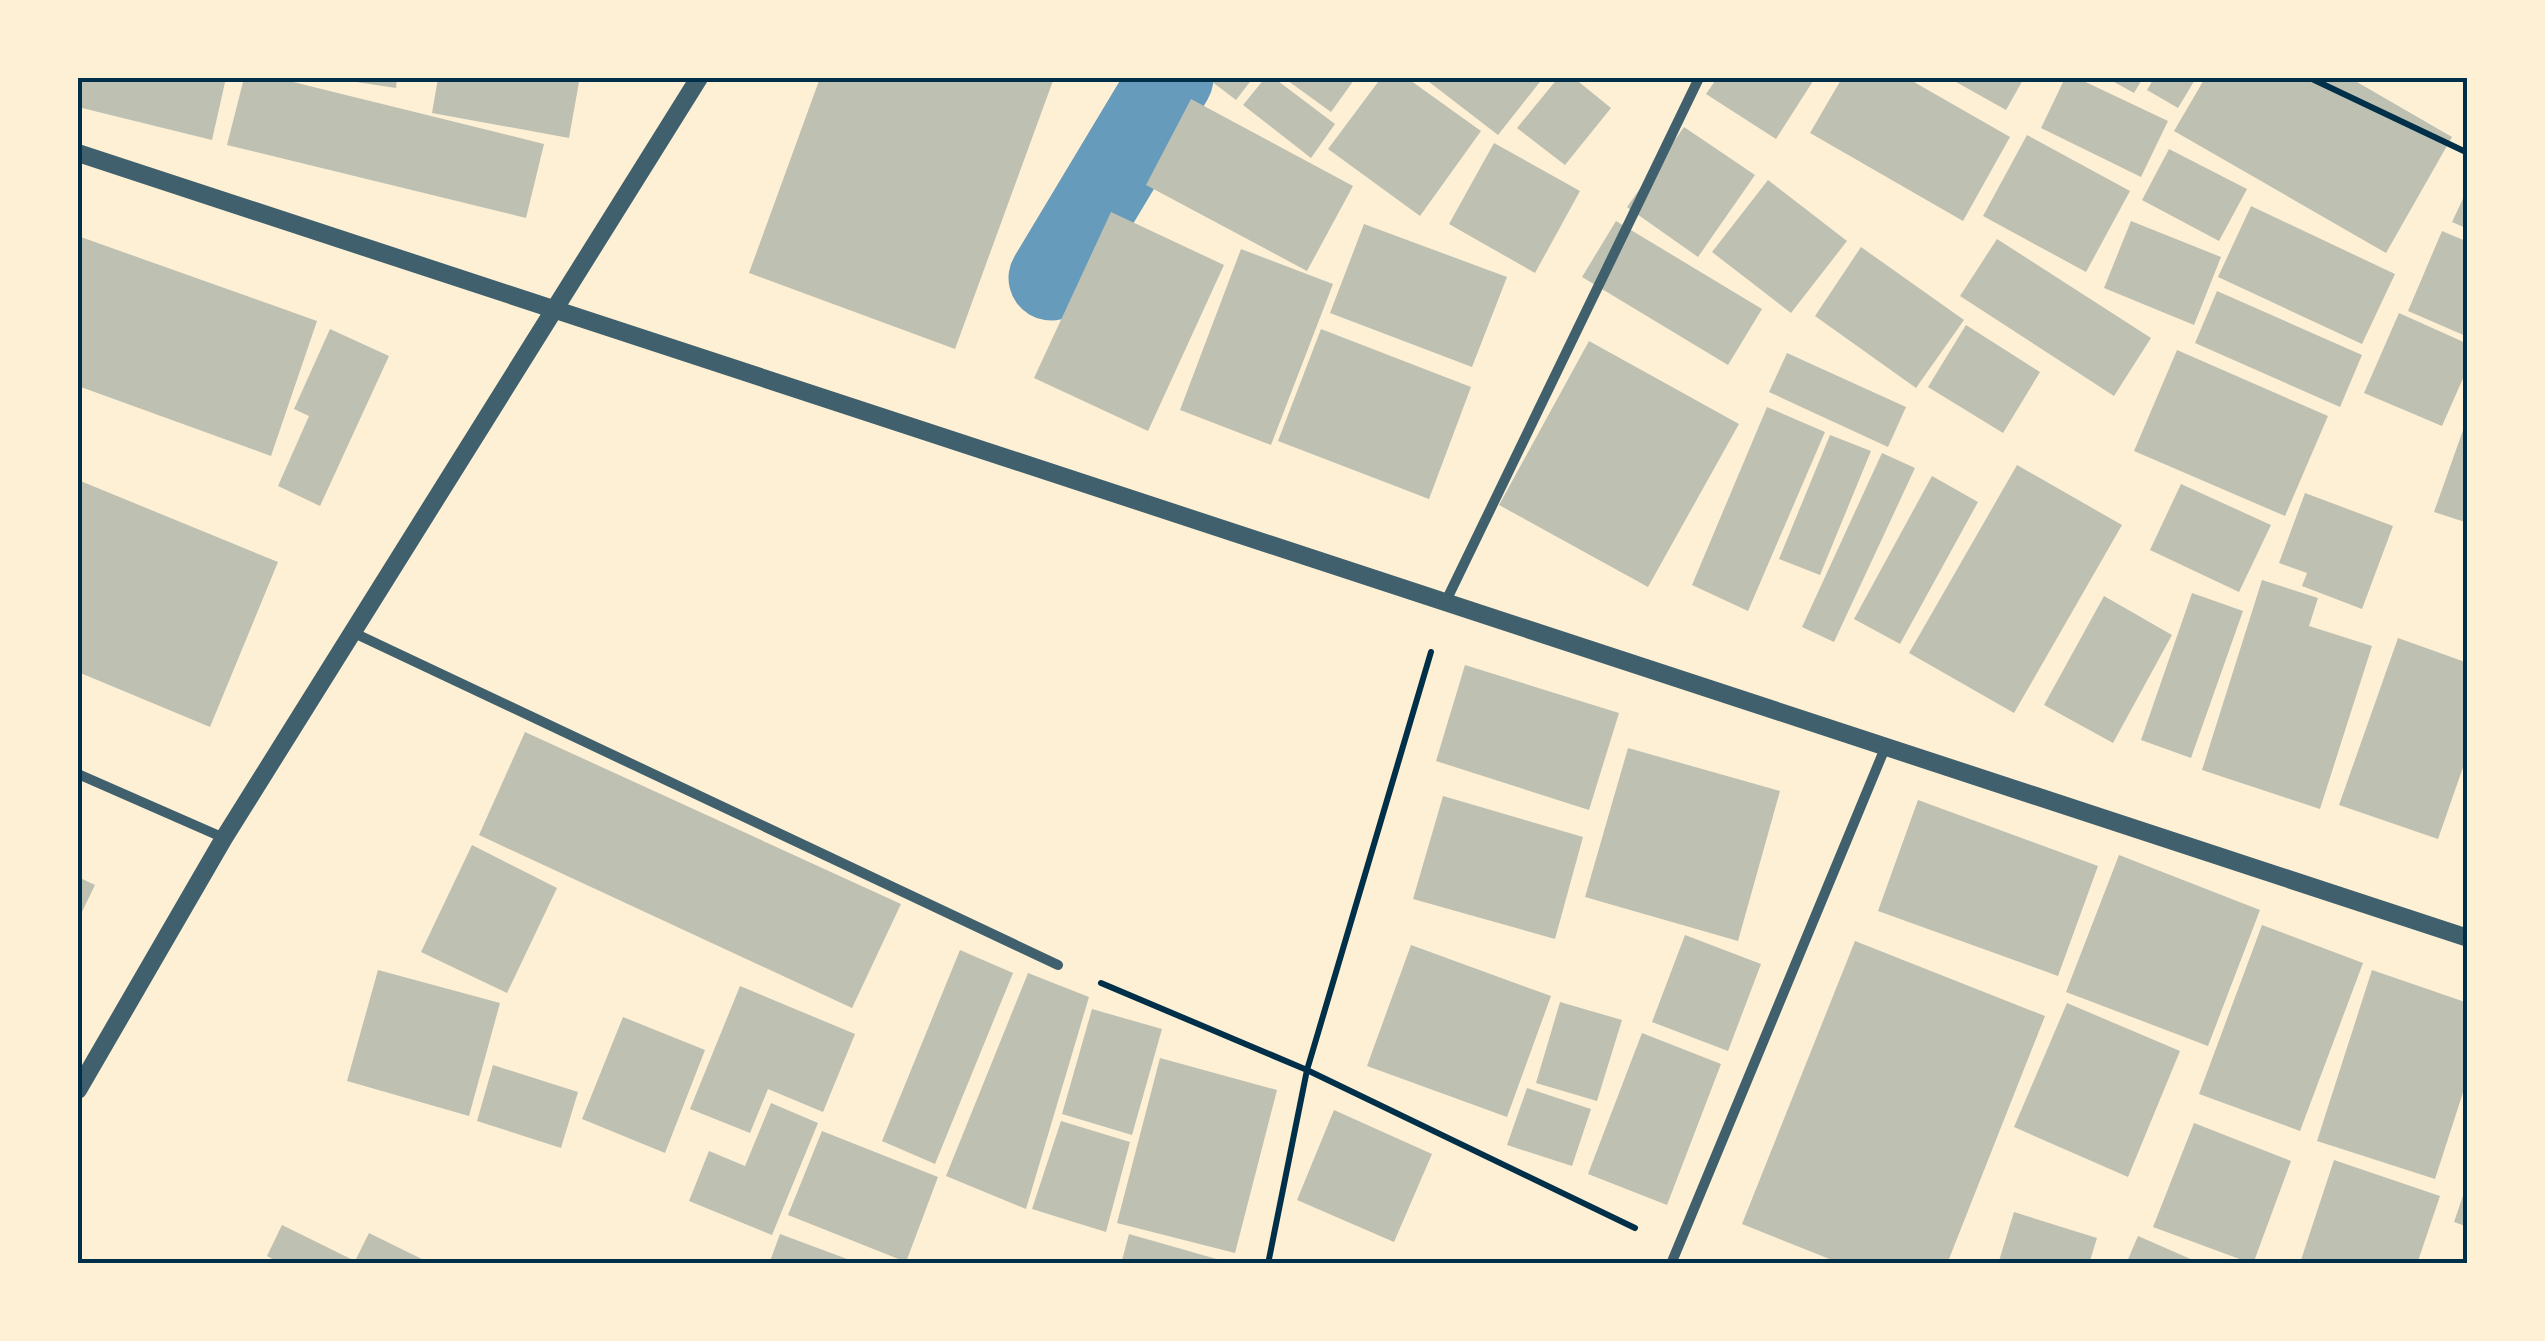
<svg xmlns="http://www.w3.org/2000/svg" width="2545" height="1341" font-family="'Fira Sans Condensed',sans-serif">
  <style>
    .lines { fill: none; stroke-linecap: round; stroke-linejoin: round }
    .canal { stroke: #669bbc; stroke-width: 85 }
    .building { fill: #bec0b2 }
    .path { stroke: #003049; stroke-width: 6 }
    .minor { stroke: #3f606c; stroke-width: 10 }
    .tertiary { stroke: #3f606c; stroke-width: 18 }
    .neatline { fill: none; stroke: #003049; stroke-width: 4 }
  </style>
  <rect width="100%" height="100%" fill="#fdf0d5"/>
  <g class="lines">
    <path class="canal" d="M 1051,278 L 1171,78"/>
  </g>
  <path class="building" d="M 82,78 L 226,78 L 212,140 L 78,107 Z
    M 244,78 L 277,78 L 544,144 L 526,218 L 227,145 Z
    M 330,78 L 397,78 L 396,88 Z
    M 438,78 L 579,82 L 569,138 L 432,113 Z
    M 820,78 L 1054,78 L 955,349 L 749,273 Z
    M 1207,78 L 1253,78 L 1236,100 Z
    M 1265,78 L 1274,78 L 1335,124 L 1311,158 L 1243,105 Z
    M 1284,78 L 1351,78 L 1354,80 L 1331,112 Z
    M 1381,78 L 1407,78 L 1481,131 L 1420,216 L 1328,149 Z
    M 1424,78 L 1543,78 L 1498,135 Z
    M 1558,78 L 1574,78 L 1611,108 L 1565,165 L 1517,128 Z
    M 1717,78 L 1815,78 L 1776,139 L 1706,94 Z
    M 1842,78 L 1907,78 L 2010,137 L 1963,221 L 1810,133 Z
    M 1949,78 L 2024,78 L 2006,110 Z
    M 2065,78 L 2077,78 L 2168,121 L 2141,177 L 2041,128 Z
    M 2107,78 L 2143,78 L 2134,93 Z
    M 2154,78 L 2196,78 L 2178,108 L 2147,90 Z
    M 2205,78 L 2350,78 L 2452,137 L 2386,253 L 2174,131 Z
    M 1191,99 L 1353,186 L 1307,271 L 1146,185 Z
    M 1684,127 L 1755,175 L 1698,257 L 1627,207 Z
    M 2027,135 L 2130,191 L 2086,272 L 1983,216 Z
    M 1494,143 L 1580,191 L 1535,273 L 1449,224 Z
    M 2169,149 L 2247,189 L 2219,241 L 2142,200 Z
    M 1768,180 L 1847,241 L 1791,313 L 1712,252 Z
    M 2468,188 L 2468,229 L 2452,222 Z
    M 2251,206 L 2395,274 L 2362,344 L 2218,277 Z
    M 1111,212 L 1224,265 L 1148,431 L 1034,378 Z
    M 1616,221 L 1762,309 L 1728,365 L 1582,277 Z
    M 2131,221 L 2221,257 L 2194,325 L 2104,288 Z
    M 1364,224 L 1507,277 L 1472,367 L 1330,313 Z
    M 2442,231 L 2468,242 L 2468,337 L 2408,311 Z
    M 78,236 L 317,321 L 271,456 L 78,386 Z
    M 1997,239 L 2151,338 L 2114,396 L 1960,296 Z
    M 1861,247 L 1964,320 L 1916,388 L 1815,316 Z
    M 1241,249 L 1333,284 L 1271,445 L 1180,410 Z
    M 2217,291 L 2362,355 L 2340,407 L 2195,343 Z
    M 2399,313 L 2468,344 L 2468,367 L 2442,426 L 2364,393 Z
    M 1966,325 L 2040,372 L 2003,433 L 1928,387 Z
    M 330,329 L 389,356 L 320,506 L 278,486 L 309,416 L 294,409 Z
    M 1321,329 L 1471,387 L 1429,499 L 1278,441 Z
    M 1589,341 L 1739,424 L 1648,587 L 1499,505 Z
    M 2177,350 L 2328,416 L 2285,516 L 2134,451 Z
    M 1787,353 L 1906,407 L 1888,447 L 1769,392 Z
    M 1767,407 L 1825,432 L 1748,611 L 1692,585 Z
    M 2467,419 L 2468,419 L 2468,523 L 2434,512 Z
    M 1830,435 L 1871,451 L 1820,575 L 1779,559 Z
    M 1882,453 L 1915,468 L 1834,642 L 1802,627 Z
    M 2017,465 L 2122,525 L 2014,713 L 1909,653 Z
    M 1932,476 L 1978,502 L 1900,644 L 1854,619 Z
    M 78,480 L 278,562 L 210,727 L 78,672 Z
    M 2181,484 L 2271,525 L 2239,592 L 2150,550 Z
    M 2305,493 L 2393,526 L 2362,609 L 2302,586 L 2307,573 L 2279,563 Z
    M 2262,580 L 2318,598 L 2309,626 L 2372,646 L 2320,809 L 2202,770 Z
    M 2192,593 L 2243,611 L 2191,758 L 2141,740 Z
    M 2104,596 L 2172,635 L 2113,743 L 2044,705 Z
    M 2398,638 L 2468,663 L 2468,753 L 2438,839 L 2339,805 Z
    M 1465,665 L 1619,713 L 1589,810 L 1436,761 Z
    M 525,732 L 901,904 L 852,1008 L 479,835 Z
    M 1628,748 L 1780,791 L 1738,941 L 1585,897 Z
    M 1443,796 L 1583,837 L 1555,939 L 1413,899 Z
    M 1918,800 L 2098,866 L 2058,976 L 1878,911 Z
    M 472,845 L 557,888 L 507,993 L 421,952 Z
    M 2119,855 L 2260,910 L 2208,1046 L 2066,992 Z
    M 78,877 L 95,885 L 78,920 Z
    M 2262,925 L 2363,963 L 2300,1131 L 2199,1094 Z
    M 1685,935 L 1761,964 L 1728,1051 L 1652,1022 Z
    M 1855,941 L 2045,1016 L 1947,1264 L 1842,1264 L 1742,1224 Z
    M 1411,945 L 1551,996 L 1507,1117 L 1367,1066 Z
    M 960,950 L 1013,973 L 935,1164 L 882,1141 Z
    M 378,970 L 500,1003 L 469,1116 L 347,1081 Z
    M 2372,970 L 2468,1003 L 2468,1077 L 2435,1179 L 2317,1141 Z
    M 1028,973 L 1089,997 L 1026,1209 L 946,1176 Z
    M 740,986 L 855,1034 L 823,1112 L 768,1089 L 750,1133 L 690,1109 Z
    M 1560,1002 L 1622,1020 L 1597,1101 L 1536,1083 Z
    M 2067,1003 L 2180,1051 L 2128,1177 L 2014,1127 Z
    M 1092,1009 L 1162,1029 L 1132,1135 L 1062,1114 Z
    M 623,1017 L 705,1050 L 665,1153 L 582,1119 Z
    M 1642,1033 L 1721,1064 L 1667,1205 L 1588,1174 Z
    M 1160,1058 L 1277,1090 L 1235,1253 L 1117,1223 Z
    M 493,1065 L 578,1092 L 561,1148 L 477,1121 Z
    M 1527,1088 L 1591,1109 L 1572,1166 L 1507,1145 Z
    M 771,1103 L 818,1123 L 772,1235 L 689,1201 L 709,1151 L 745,1166 Z
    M 1334,1110 L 1432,1154 L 1394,1242 L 1297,1200 Z
    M 1061,1121 L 1130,1142 L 1106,1232 L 1032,1209 Z
    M 2194,1123 L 2291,1161 L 2253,1264 L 2153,1227 Z
    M 822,1131 L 938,1177 L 906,1262 L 788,1215 Z
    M 2334,1160 L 2440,1196 L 2417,1264 L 2312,1264 L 2301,1260 Z
    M 2467,1184 L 2468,1184 L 2468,1227 L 2454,1222 Z
    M 2014,1212 L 2097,1238 L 2089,1264 L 1998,1264 Z
    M 282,1225 L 355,1261 L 369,1233 L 432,1264 L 282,1264 L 267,1256 Z
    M 780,1234 L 858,1263 L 858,1264 L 769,1264 Z
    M 1129,1234 L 1227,1262 L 1227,1264 L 1121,1264 Z
    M 2138,1236 L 2202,1264 L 2126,1264 Z"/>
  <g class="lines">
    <path class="path" d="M 2310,78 L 2468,153
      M 1101,983 L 1307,1070 L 1635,1228
      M 1268,1264 L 1307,1070 L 1431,652"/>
    <path class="minor" d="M 1446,601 L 1699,78
      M 352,632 L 1058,965
      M 78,774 L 224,838
      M 1671,1264 L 1885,748"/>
    <path class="tertiary" d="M 78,153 L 2468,938
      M 78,1090 L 224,838 L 699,78"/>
  </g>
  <rect width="2545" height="1341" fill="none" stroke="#fdf0d5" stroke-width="160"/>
  <rect x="80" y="80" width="2385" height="1181" class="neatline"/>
</svg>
